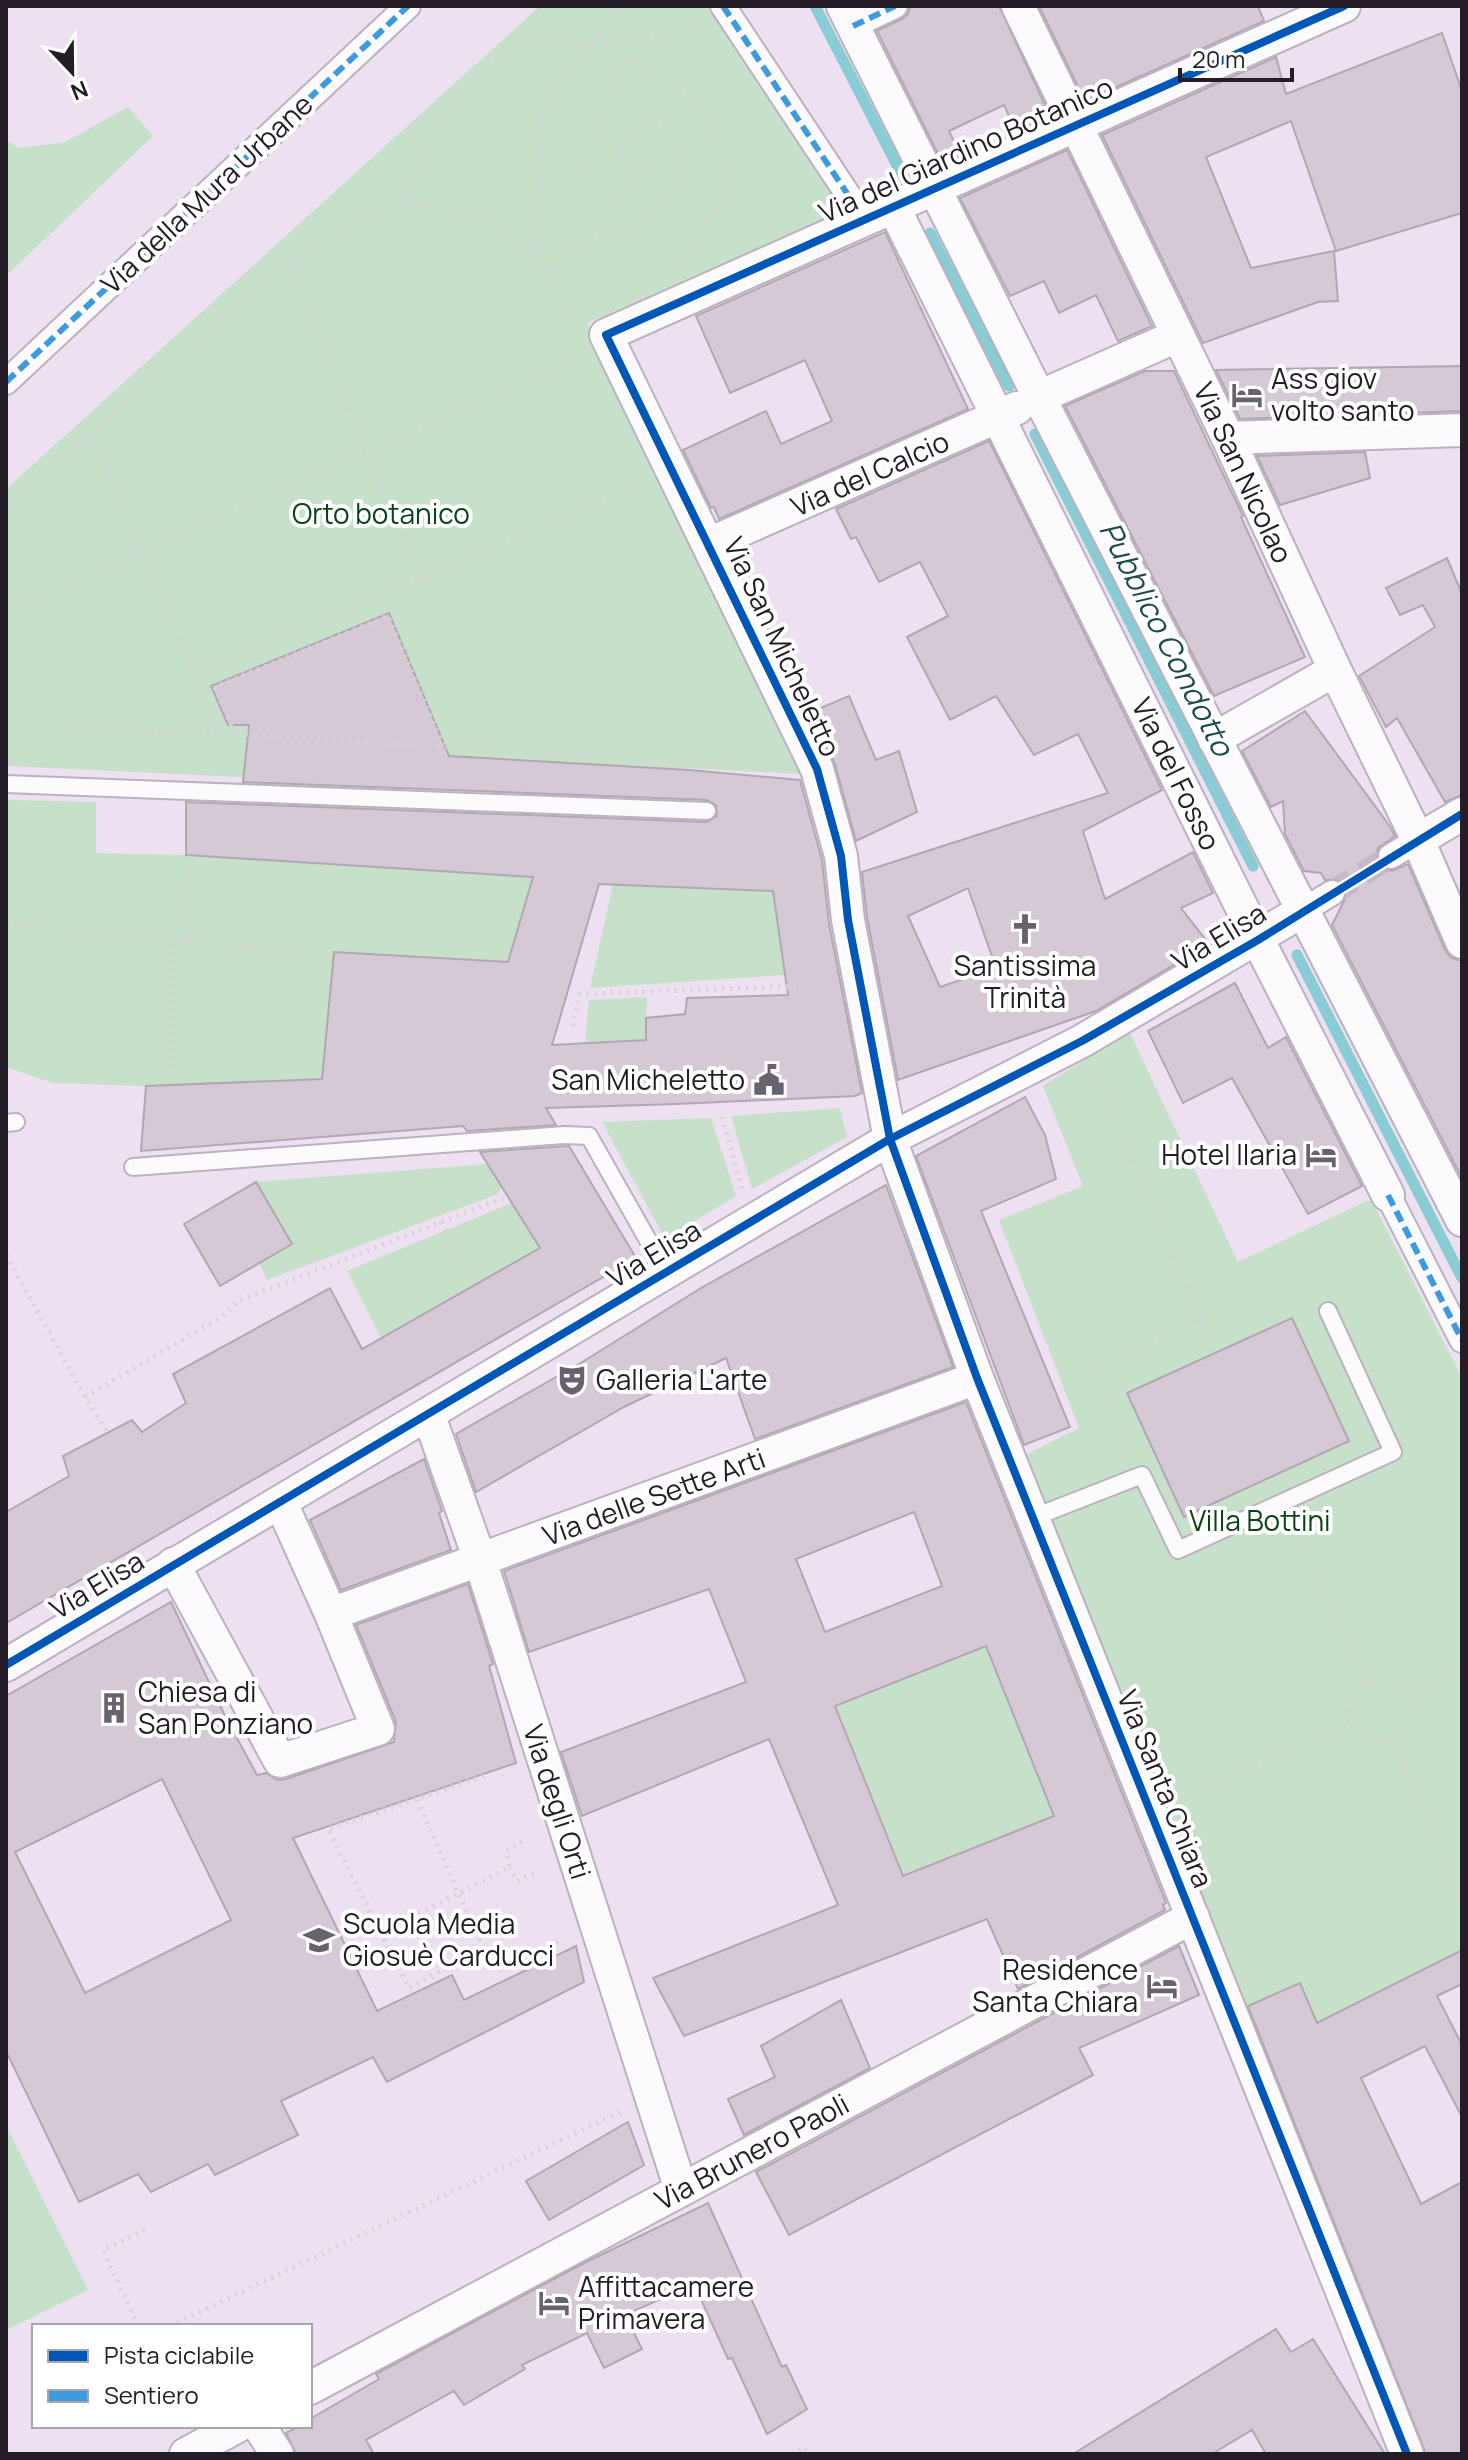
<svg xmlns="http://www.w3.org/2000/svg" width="1468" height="2460" font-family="Manrope,sans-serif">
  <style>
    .green { fill: #c7e0ca }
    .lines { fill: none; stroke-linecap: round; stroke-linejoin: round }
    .stream { stroke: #89ccd3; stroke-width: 11 }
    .building { fill: #d4c9d5; stroke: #b2a7b3; stroke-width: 2; fill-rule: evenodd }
    .pedestrian-tunnel { stroke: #c4b9c9; stroke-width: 24; stroke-dasharray: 24 12; stroke-linecap: butt }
    .service-casing { stroke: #bab2be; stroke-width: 20 }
    .pedestrian-casing { stroke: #bab2be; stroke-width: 28 }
    .minor-casing { stroke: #bab2be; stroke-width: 36 }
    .path { stroke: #d6d2d8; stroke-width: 5; stroke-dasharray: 2 6; stroke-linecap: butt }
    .service { stroke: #fcfafd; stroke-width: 16 }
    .pedestrian { stroke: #fcfafd; stroke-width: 24 }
    .minor { stroke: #fcfafd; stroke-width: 32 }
    .quiet { stroke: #3c9be0; stroke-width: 6; stroke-dasharray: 12 6; stroke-linecap: butt }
    .cycleway-casing { stroke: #fff; stroke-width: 13 }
    .cycleway { stroke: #0057b8; stroke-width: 8 }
    .labels { text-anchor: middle; stroke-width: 8; stroke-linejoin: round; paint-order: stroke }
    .street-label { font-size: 28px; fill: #241d27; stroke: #fff }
    .poi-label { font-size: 28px; fill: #241d27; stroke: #fff; text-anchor: start }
    .park-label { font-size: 28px; fill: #094615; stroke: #fff }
    .water-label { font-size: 30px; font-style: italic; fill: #1e4c4e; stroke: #fff }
  </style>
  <rect width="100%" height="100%" fill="#ece0f1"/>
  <path class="green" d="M 540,6 L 723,6 L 761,63 L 843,211 L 587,323 L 810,769 L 804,774 L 680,768 L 664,797 L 6,766 L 6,489 Z
    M 128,107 L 153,136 L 6,276 L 6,140 L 19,148 L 65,142 Z
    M 6,800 L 96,802 L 96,853 L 186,855 L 533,877 L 508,962 L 334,952 L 325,1046 L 326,1078 L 146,1086 L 53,1083 L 6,1067 Z
    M 613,884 L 773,891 L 785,975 L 590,988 Z
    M 647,997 L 646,1040 L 585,1043 L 589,1000 Z
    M 1129,1031 L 1238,1262 L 1371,1199 L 1462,1378 L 1462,1950 L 1318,2025 L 1300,1983 L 1241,2009 L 1017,1459 L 1079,1428 L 999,1220 L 1083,1186 L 1043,1086 Z
    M 840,1108 L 847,1137 L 752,1189 L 731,1116 Z
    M 711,1118 L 736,1196 L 665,1239 L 602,1122 Z
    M 487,1164 L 502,1188 L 498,1194 L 267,1280 L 259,1263 L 292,1243 L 256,1182 Z
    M 512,1203 L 540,1248 L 381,1338 L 347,1271 Z
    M 986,1646 L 1054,1816 L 903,1876 L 835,1706 Z
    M 6,2125 L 88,2290 L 6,2330 Z"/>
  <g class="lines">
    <path class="stream" d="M 815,6 L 903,177
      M 930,233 L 1009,386
      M 1035,434 L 1253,866
      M 1297,955 L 1462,1278"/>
  </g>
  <path class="building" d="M 910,6 L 999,6 L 1050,116 L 1016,132 L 1004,105 L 949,131 L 961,156 L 943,164 L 877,31 L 902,19 L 908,14 Z
    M 1039,6 L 1258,6 L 1264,21 L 1085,101 Z
    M 1442,33 L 1462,91 L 1462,213 L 1336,251 L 1291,121 L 1206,157 L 1251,268 L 1334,251 L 1338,301 L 1318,302 L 1203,343 L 1102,135 L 1276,57 L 1286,94 Z
    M 1067,150 L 1152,326 L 1118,341 L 1096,295 L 1059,313 L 1044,281 L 1010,296 L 960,198 Z
    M 885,232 L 968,409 L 719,519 L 714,507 L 711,508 L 683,450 L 766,411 L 781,444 L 832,421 L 805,360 L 730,393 L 696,316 Z
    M 1462,366 L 1462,411 L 1240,419 L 1216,370 Z
    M 1145,371 L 1174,371 L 1243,516 L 1241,517 L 1305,657 L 1214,696 L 1065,406 Z
    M 989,441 L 1162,790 L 1083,831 L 1105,899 L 1193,852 L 1213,893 L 1181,908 L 1209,944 L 1096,1011 L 898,1080 L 867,917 L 862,872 L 1108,793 L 1078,734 L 1034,755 L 996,696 L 950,720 L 907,637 L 948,616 L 920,562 L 879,582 L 856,537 L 851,539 L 836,509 ZM 968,888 L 996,968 L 940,987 L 908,916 Z
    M 1365,452 L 1370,478 L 1280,505 L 1257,456 Z
    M 1447,558 L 1462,594 L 1462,795 L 1445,802 L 1397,718 L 1386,727 L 1359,676 L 1435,627 L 1423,605 L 1400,615 L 1386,588 Z
    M 389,613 L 449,756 L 689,770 L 800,780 L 822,860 L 829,924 L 862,1093 L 855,1096 L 677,1104 L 546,1108 L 556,1125 L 467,1131 L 463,1126 L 141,1151 L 146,1086 L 322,1079 L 334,952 L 508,962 L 533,877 L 186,855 L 186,802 L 707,822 L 717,816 L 716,805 L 707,800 L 243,782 L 249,725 L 228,725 L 211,686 ZM 599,884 L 773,891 L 788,995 L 687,998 L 685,1014 L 646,1018 L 646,1040 L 552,1045 Z
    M 849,696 L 876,760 L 899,751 L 917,812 L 856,841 L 835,764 L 811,712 Z
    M 1305,711 L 1389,825 L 1395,836 L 1378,848 L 1376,855 L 1379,864 L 1392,871 L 1408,864 L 1445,950 L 1451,958 L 1462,961 L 1462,1178 L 1332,925 L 1345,899 L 1345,886 L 1338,880 L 1325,880 L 1321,873 L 1304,871 L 1285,834 L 1283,801 L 1271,807 L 1242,751 Z
    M 1235,983 L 1268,1048 L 1286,1037 L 1362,1186 L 1308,1214 L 1232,1078 L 1183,1103 L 1148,1031 Z
    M 1025,1097 L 1045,1135 L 1056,1179 L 981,1211 L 1070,1427 L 1024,1445 L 916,1156 Z
    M 569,1146 L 636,1258 L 6,1623 L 6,1512 L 69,1476 L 63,1456 L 132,1420 L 142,1432 L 186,1403 L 173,1374 L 330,1288 L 362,1349 L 540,1248 L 480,1152 Z
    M 256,1182 L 292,1244 L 220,1286 L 184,1224 Z
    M 886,1185 L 953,1367 L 755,1439 L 726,1358 L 624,1407 L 476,1492 L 456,1434 L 584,1361 L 701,1288 Z
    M 1292,1318 L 1349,1441 L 1184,1517 L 1127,1393 Z
    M 966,1402 L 1166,1903 L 1163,1905 L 1165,1910 L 1018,1989 L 987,1919 L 684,2036 L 653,1978 L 838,1905 L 769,1739 L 582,1816 L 561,1752 L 746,1682 L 709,1589 L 529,1652 L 504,1571 ZM 914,1512 L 942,1586 L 825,1632 L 796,1559 ZM 986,1646 L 1054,1816 L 903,1876 L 835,1706 Z
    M 424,1459 L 442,1511 L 439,1513 L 451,1550 L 341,1590 L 310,1520 Z
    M 468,1584 L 493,1664 L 489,1666 L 516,1763 L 293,1838 L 377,2011 L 452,1975 L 464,2000 L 576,1946 L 584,1982 L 387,2082 L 373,2057 L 281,2101 L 298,2135 L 215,2175 L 208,2164 L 151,2192 L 138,2174 L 79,2202 L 6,2051 L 6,1696 L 171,1602 L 227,1720 L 257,1775 L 266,1773 L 277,1780 L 286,1779 L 394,1742 L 396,1722 L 356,1625 ZM 162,1779 L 231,1920 L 85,1993 L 15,1852 Z
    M 1179,1946 L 1199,1995 L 1079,2048 L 1093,2075 L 789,2235 L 756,2172 Z
    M 1462,1950 L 1462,1984 L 1437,1996 L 1462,2045 L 1462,2117 L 1425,2046 L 1361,2078 L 1421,2204 L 1462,2182 L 1462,2454 L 1426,2454 L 1248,2006 L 1300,1983 L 1317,2023 Z
    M 841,2000 L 870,2068 L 744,2135 L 728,2099 L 775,2077 L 761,2046 Z
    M 628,2122 L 644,2165 L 549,2220 L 526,2181 Z
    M 708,2203 L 782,2367 L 786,2365 L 807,2409 L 767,2434 L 732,2358 L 728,2359 L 694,2284 L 625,2315 L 642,2349 L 604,2368 L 587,2333 L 522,2365 L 525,2369 L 464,2405 L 454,2391 L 366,2440 L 374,2454 L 296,2454 L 286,2433 L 299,2426 L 310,2426 L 310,2419 L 379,2379 L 376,2374 L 584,2263 Z
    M 1276,2329 L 1291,2352 L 1313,2339 L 1385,2454 L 1266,2454 L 1252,2430 L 1212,2454 L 1073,2454 Z"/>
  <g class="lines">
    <path class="pedestrian-tunnel" d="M 1332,893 L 1391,856"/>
    <defs>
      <path id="service" d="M 6,784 L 707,811
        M 6,1123 L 16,1122
        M 133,1167 L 564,1135 L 589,1136 L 666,1272
        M 1032,1518 L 1142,1475 L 1178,1550 L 1393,1452 L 1328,1311"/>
      <path id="pedestrian" d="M 723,6 L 864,219
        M 853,26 L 895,6
        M 6,382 L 408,6
        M 1391,856 L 1418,840
        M 1304,910 L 1332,893
        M 1388,1195 L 1462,1340"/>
      <path id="minor" d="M 843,6 L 1039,397 L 1462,1220
        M 1018,6 L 1228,438 L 1335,670 L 1418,840 L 1462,942
        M 1344,6 L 606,335 L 817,769 L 841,856 L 848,920 L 890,1139 L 977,1378 L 1407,2454
        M 893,206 L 1258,940 L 1388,1195
        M 1039,397 L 1177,336
        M 1228,438 L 1462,430
        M 709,544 L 1017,408
        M 1214,739 L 1335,670
        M 1418,840 L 1462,814
        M 429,1416 L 480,1560 L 681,2190
        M 173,1564 L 280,1761 L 378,1729 L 331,1614 L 281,1503
        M 331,1614 L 977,1378
        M 6,1665 L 890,1139 L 1082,1041 L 1304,910
        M 310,2388 L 1193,1917
        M 259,2426 L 277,2454
        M 186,2454 L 238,2426"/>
    </defs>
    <use href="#service" class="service-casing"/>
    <use href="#pedestrian" class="pedestrian-casing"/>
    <use href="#minor" class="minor-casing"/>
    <path class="path" d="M 606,45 L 626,62 L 645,65 L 699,102 L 718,141 L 725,193 L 697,240 L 671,266
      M 406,202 L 469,211 L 501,229 L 542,262 L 551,276 L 572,328
      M 290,260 L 365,451 L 422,578
      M 542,262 L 539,156 L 542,115 L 559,78 L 593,45 L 619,6
      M 551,276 C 558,267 566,253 575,247 C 612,220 649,240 673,188 C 677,179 680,168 680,158 C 678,139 670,128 653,120 L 638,128 L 619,156 L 641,168 L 634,188 L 618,196 L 605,197 L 589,181 C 589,137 605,100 626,62
      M 91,432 L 219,732
      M 6,509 L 290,260 L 348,226 L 406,202 L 435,129 L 485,64 L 522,44 L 606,45 L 625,34 L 643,31 L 659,43 L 696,20
      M 6,613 L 365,451 L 579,359
      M 194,673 L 642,485
      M 235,733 L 215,687 L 388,616 L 443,745
      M 6,736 L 219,732 L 780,769
      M 6,923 L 318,954
      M 186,941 L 193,860
      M 573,1026 L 579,994 L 827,985
      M 1096,1072 L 1200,1319 L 1096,1366 L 1132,1450
      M 170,1074 L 173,940
      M 722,1117 L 742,1189
      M 441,1222 L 475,1285
      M 6,1255 L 85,1397 L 108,1433
      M 1200,1319 L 1214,1353
      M 85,1397 L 223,1316 L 238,1301 L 503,1198
      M 1297,1526 L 1366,1682
      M1347 1711a31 31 0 1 1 62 0a31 31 0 1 1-62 0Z
      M 1405,1695 L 1462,1668
      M 1392,1740 L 1462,1900
      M 484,1776 L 328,1829 L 409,1988 L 483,1948 L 497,1971 L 559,1942
      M 1182,1798 L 1349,1723
      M 417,1800 L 483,1948
      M 510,1867 L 517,1881 L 537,1872
      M 383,1932 L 510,1867 L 506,1851 L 525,1840
      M 138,2326 L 103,2250 L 149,2228
      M 170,2326 L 622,2111
      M 792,2454 L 804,2447 L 809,2454"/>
    <use href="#service" class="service"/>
    <use href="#pedestrian" class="pedestrian"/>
    <use href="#minor" class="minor"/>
    <path class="quiet" d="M 723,6 L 864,219
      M 853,26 L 895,6
      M 6,382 L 408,6
      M 1388,1195 L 1462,1340"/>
    <defs>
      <path id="cycleway" d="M 1344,6 L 606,335 L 817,769 L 841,856 L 848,920 L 890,1139 L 977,1378 L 1407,2454
        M 6,1665 L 890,1139 L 1082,1041 L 1258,940 L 1462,814"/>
    </defs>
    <use href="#cycleway" class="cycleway-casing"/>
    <use href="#cycleway" class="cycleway"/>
  </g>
  <defs>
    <symbol id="hotel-bare" viewBox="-9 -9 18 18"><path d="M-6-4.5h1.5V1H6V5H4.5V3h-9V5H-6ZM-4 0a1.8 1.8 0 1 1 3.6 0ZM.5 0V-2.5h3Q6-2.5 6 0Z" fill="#6a616e" stroke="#fff" stroke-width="2.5" paint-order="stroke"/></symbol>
    <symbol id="church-bare" viewBox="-9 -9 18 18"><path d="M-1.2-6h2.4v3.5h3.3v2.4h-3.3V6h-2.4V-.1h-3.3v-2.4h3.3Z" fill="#6a616e" stroke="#fff" stroke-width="2.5" paint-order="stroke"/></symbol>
    <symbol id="civic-bare" viewBox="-9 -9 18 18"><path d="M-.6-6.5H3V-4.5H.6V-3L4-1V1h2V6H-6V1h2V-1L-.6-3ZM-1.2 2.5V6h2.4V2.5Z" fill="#6a616e" stroke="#fff" stroke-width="2.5" paint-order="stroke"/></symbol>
    <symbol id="theatre-bare" viewBox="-9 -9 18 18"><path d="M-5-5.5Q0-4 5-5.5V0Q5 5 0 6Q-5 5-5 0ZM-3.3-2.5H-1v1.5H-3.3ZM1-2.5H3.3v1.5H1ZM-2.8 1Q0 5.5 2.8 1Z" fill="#6a616e" stroke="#fff" stroke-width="2.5" paint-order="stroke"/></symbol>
    <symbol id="building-bare" viewBox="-9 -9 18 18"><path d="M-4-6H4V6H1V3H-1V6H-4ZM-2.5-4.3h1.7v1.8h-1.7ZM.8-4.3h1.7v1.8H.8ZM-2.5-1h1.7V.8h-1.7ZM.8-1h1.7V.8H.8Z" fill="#6a616e" stroke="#fff" stroke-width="2.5" paint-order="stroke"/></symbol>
    <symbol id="school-bare" viewBox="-9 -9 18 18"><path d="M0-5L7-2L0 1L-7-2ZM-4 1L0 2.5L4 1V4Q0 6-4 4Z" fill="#6a616e" stroke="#fff" stroke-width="2.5" paint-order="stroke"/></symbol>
  </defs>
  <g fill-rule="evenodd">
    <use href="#hotel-bare" x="1225" y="373" width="44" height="44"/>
    <use href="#church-bare" x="1003" y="907" width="44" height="44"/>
    <use href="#civic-bare" x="747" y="1058" width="44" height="44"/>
    <use href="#hotel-bare" x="1299" y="1133" width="44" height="44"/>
    <use href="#theatre-bare" x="550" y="1358" width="44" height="44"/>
    <use href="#building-bare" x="92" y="1686" width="44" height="44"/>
    <use href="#school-bare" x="297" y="1918" width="44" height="44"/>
    <use href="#hotel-bare" x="1140" y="1964" width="44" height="44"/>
    <use href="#hotel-bare" x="532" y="2281" width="44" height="44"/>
  </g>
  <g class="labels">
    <g class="street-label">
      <text transform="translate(966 150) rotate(-24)" y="10">Via del Giardino Botanico</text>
      <text transform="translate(207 194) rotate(-43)" y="10">Via della Mura Urbane</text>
      <text transform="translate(1243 473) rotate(65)" y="10">Via San Nicolao</text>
      <text transform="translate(870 474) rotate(-24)" y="10">Via del Calcio</text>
      <text transform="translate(782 647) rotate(65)" y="10">Via San Micheletto</text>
      <text transform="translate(1176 774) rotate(64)" y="10">Via del Fosso</text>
      <text transform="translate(1219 937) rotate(-31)" y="10">Via Elisa</text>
      <text transform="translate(654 1254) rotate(-31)" y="10">Via Elisa</text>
      <text transform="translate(654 1497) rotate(-20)" y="10">Via delle Sette Arti</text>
      <text transform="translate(97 1585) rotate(-31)" y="10">Via Elisa</text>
      <text transform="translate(1165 1789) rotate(68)" y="10">Via Santa Chiara</text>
      <text transform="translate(557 1802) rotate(72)" y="10">Via degli Orti</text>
      <text transform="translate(752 2152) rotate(-28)" y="10">Via Brunero Paoli</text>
    </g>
    <g class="poi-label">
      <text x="1271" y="389">Ass giov<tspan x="1271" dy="32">volto santo</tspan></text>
      <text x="1025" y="976" text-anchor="middle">Santissima<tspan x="1025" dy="32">Trinità</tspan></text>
      <text x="745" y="1090" text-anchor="end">San Micheletto</text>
      <text x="1297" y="1165" text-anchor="end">Hotel Ilaria</text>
      <text x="596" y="1390">Galleria L'arte</text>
      <text x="138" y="1702">Chiesa di<tspan x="138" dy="32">San Ponziano</tspan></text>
      <text x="343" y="1934">Scuola Media<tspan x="343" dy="32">Giosuè Carducci</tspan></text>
      <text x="1138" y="1980" text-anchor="end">Residence<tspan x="1138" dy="32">Santa Chiara</tspan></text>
      <text x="578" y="2297">Affittacamere<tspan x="578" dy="32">Primavera</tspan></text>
    </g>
    <g class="park-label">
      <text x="381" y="524">Orto botanico</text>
      <text x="1260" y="1531">Villa Bottini</text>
    </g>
    <g class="water-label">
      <text transform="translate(1166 639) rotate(63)" y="10">Pubblico Condotto</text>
    </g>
  </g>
  <rect width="1468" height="2460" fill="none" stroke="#241d27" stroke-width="16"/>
  <rect x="32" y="2324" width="280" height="104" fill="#ffffff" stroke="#a7a5a9" stroke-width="2"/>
  <rect x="48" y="2350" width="40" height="12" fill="#0057b8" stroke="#a7a5a9" stroke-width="2"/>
  <text x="104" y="2364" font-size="24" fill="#241d27">Pista ciclabile</text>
  <rect x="48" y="2390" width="40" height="12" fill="#3c9be0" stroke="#a7a5a9" stroke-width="2"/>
  <text x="104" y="2404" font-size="24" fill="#241d27">Sentiero</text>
  <g transform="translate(72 72) rotate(158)" stroke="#ffffff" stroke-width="6" paint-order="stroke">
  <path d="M0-6L14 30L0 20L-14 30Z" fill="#241d27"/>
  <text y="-12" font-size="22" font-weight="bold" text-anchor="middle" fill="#241d27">N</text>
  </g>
  <path d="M1180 68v12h112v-12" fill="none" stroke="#241d27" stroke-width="4"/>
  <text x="1192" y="68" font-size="24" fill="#241d27" stroke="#ffffff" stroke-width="6" paint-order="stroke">20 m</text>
</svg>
